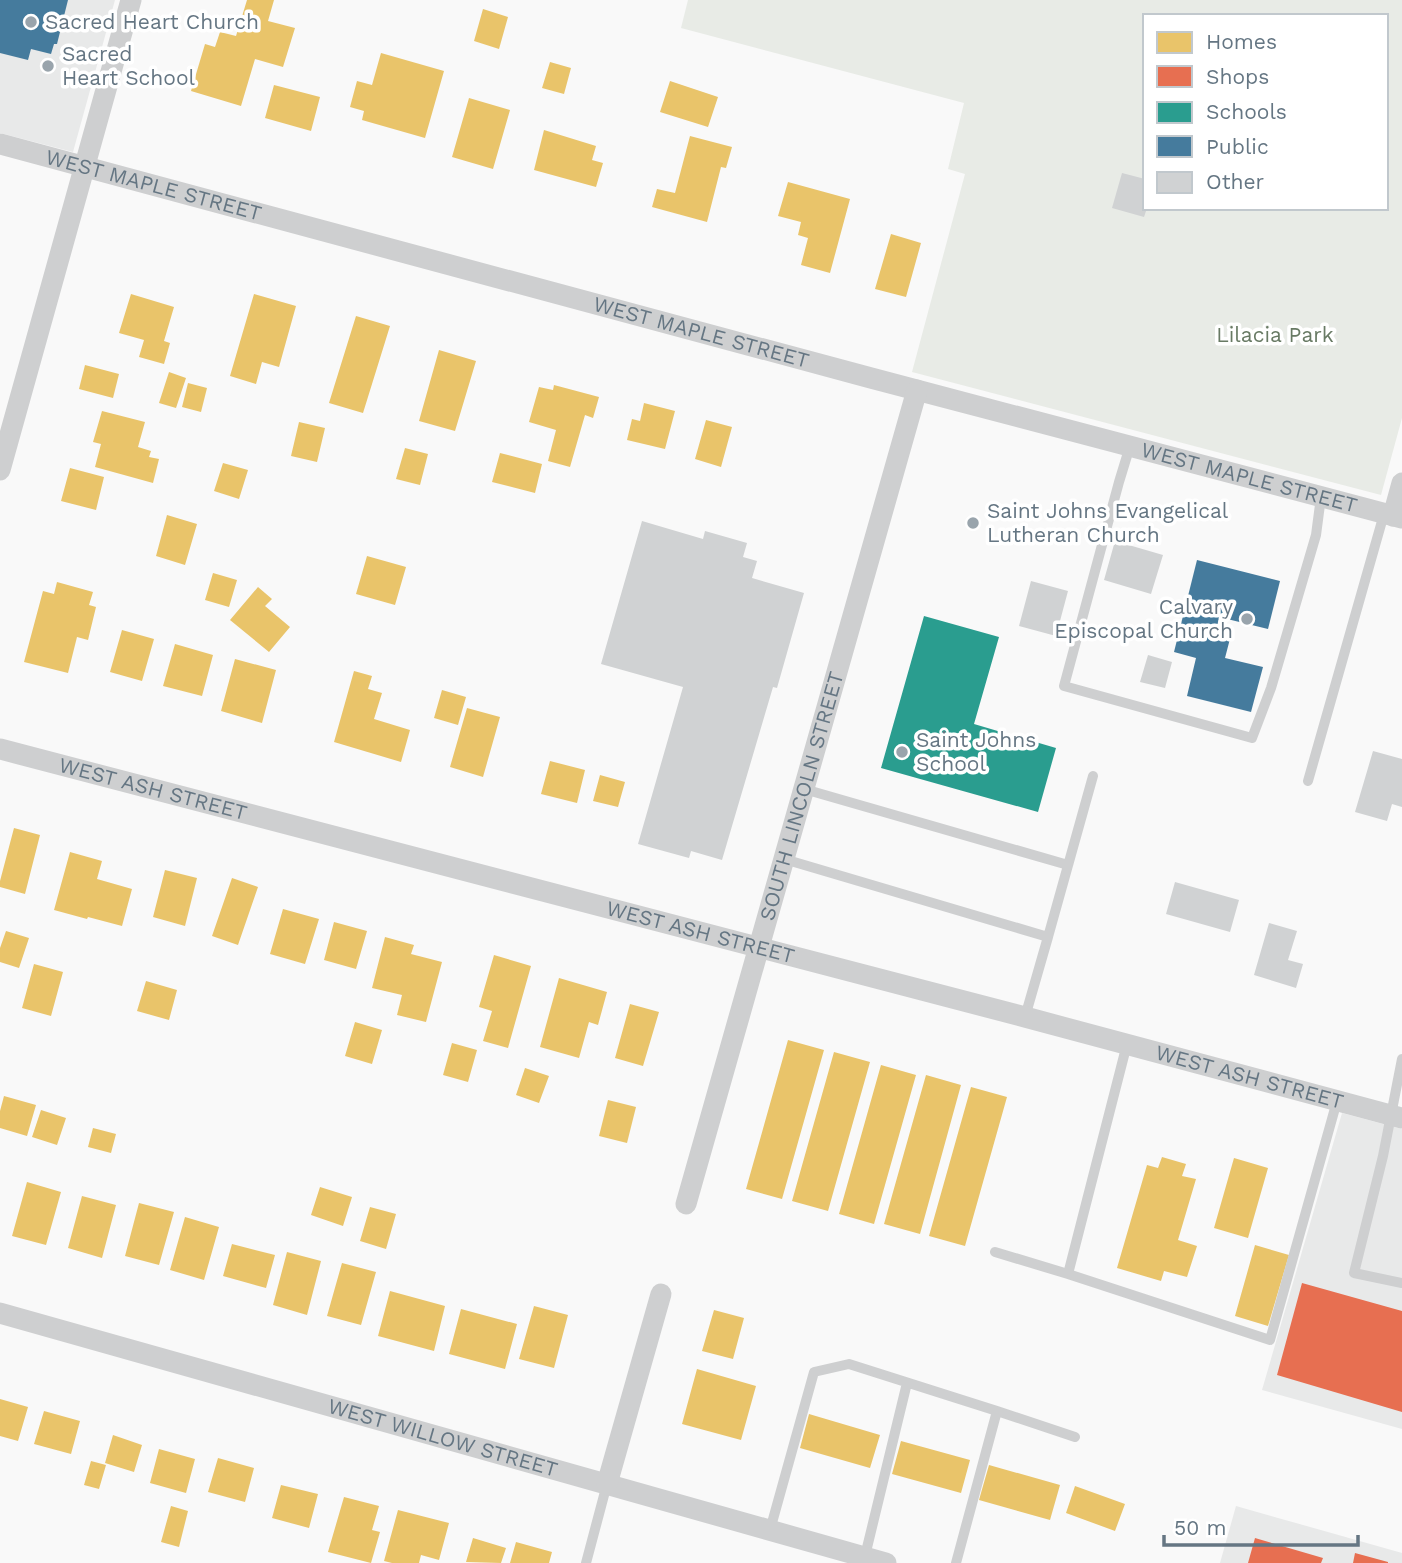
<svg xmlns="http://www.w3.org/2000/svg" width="1402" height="1563" font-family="'Work Sans',sans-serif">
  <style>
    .built { fill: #e8e9e9 }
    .green { fill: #e8ebe6; fill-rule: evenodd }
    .homes { fill: #e9c46a }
    .shops { fill: #e76f51 }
    .schools { fill: #2a9d8f }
    .public { fill: #457b9d }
    .building { fill: #d0d2d3 }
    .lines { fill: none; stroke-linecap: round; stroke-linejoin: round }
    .lane { stroke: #cecfd0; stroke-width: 10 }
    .street { stroke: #cecfd0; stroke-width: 21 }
    .poi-dot { fill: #99a4ac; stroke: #fff; stroke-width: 2.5 }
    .labels { text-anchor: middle; stroke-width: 7; stroke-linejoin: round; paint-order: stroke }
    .poi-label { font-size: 21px; fill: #657683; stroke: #fff; text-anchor: start }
    .street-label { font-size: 21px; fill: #657683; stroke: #fff }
    .park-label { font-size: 21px; fill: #687a64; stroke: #fff }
  </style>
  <rect width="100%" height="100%" fill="#f9f9f9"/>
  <path class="built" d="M 0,0 L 115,0 L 73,152 L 0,133 Z
    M 1342,1113 L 1402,1129 L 1402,1429 L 1262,1390 Z
    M 1236,1506 L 1402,1553 L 1402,1563 L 1220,1563 Z"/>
  <path class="green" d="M 688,0 L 1402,0 L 1402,418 L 1381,495 L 912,372 L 965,174 L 948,169 L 964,103 L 681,28 ZM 1145,16 L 1386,16 L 1386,208 L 1145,208 Z"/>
  <path class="homes" d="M 247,0 L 274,0 L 268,21 L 295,28 L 283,67 L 255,59 L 241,106 L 191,91 L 205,44 L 215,47 L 220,32 L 236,36 Z
    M 483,9 L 508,17 L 499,49 L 474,41 Z
    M 381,53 L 444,71 L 425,138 L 362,120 L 364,111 L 350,107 L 357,81 L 372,85 Z
    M 550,62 L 571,68 L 564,94 L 542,88 Z
    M 670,81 L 718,97 L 708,127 L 660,112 Z
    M 274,85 L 320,97 L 311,131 L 265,118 Z
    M 469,98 L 510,110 L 493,169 L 452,157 Z
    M 544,130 L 596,146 L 592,160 L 603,163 L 596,187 L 534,170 Z
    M 690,136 L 732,147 L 726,168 L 721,167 L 707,222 L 652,207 L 657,189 L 675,193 Z
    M 788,182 L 850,199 L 830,273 L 801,265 L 808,238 L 798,235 L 801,222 L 778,216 Z
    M 891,234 L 921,243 L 906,297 L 875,289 Z
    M 131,294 L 174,307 L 164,341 L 170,343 L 164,364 L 139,357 L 144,340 L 119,333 Z
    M 254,294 L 296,306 L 279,367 L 262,362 L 256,384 L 230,376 Z
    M 356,316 L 390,326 L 363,413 L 329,403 Z
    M 439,350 L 476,361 L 455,431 L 419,421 Z
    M 85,365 L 119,374 L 113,398 L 79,389 Z
    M 169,372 L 186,378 L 176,408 L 159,403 Z
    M 188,383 L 207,388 L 201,412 L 182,407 Z
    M 554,385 L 599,397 L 593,418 L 585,415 L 570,467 L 548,461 L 556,430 L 529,422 L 539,387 L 553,390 Z
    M 644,403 L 675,411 L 665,449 L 627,440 L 632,419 L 640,421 Z
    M 102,411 L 145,422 L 138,447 L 151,451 L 149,457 L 159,459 L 153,483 L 95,467 L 101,444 L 93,442 Z
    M 706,420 L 732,427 L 721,467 L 695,459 Z
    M 299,422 L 325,428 L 317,462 L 291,456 Z
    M 405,448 L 428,454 L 420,485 L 396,479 Z
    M 500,453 L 542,464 L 535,493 L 492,482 Z
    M 223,463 L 248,470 L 239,499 L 214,491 Z
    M 70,468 L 104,477 L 96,510 L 61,501 Z
    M 167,515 L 197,524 L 185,565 L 156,556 Z
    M 367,556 L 406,567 L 395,605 L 356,594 Z
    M 213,573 L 237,580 L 229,607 L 205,600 Z
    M 57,582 L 93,592 L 89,605 L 96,607 L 88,640 L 77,637 L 68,673 L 24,662 L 43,591 L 54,594 Z
    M 258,587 L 272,599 L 265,606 L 290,627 L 269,652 L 230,620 Z
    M 122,630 L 154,639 L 142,681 L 110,672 Z
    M 175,644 L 213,655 L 202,696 L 163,686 Z
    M 235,659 L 276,670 L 262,723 L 221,711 Z
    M 354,671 L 372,676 L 368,689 L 382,693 L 374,719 L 410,730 L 401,762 L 334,742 Z
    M 442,690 L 466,697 L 458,725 L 434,718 Z
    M 467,708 L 500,717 L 483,777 L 450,767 Z
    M 550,761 L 585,770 L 577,803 L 541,794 Z
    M 600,775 L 625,782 L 618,807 L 593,801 Z
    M 14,828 L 40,835 L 25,894 L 0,887 L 0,881 Z
    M 70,852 L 102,861 L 97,879 L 132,889 L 122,926 L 88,917 L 87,919 L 54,910 Z
    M 165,870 L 197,878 L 185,926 L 153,917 Z
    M 232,878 L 258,887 L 238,945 L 212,936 Z
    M 283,909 L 319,919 L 305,964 L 270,954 Z
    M 334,922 L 367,931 L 356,969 L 324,960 Z
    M 6,931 L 29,938 L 19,968 L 0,962 L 0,948 Z
    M 385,937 L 414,945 L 411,954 L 442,962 L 426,1022 L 397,1015 L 402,995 L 372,988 Z
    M 494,955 L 531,966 L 508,1048 L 483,1041 L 492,1011 L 479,1007 Z
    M 34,964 L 63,972 L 51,1016 L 22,1008 Z
    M 559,978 L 607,992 L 598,1025 L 589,1022 L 579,1058 L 540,1047 Z
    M 146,981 L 177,990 L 169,1020 L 137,1011 Z
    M 630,1004 L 659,1012 L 643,1066 L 615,1058 Z
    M 355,1022 L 382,1030 L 372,1064 L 345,1056 Z
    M 788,1040 L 824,1050 L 782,1199 L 746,1189 Z
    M 452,1043 L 477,1050 L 468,1082 L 443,1075 Z
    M 834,1052 L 870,1062 L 828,1211 L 792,1201 Z
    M 881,1065 L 916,1075 L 874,1224 L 839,1214 Z
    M 525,1068 L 549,1076 L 539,1103 L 516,1095 Z
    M 926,1075 L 961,1085 L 920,1234 L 884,1224 Z
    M 971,1087 L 1007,1097 L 965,1246 L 929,1236 Z
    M 4,1096 L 36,1105 L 27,1136 L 0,1128 L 0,1111 Z
    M 608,1100 L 636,1107 L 627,1143 L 599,1136 Z
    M 41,1110 L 66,1118 L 57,1145 L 32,1137 Z
    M 93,1128 L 116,1134 L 111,1153 L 88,1147 Z
    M 1162,1157 L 1186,1164 L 1182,1176 L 1196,1179 L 1178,1240 L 1197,1246 L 1187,1277 L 1164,1271 L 1161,1281 L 1117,1268 L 1147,1165 L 1158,1168 Z
    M 1234,1158 L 1268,1168 L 1248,1238 L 1214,1228 Z
    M 27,1182 L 61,1192 L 46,1245 L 12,1236 Z
    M 320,1187 L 352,1197 L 343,1226 L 311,1215 Z
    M 82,1196 L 116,1205 L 102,1258 L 68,1248 Z
    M 139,1203 L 174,1212 L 159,1265 L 125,1256 Z
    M 370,1207 L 396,1214 L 386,1249 L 360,1241 Z
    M 185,1217 L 219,1227 L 204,1280 L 170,1270 Z
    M 232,1244 L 275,1255 L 266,1288 L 223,1276 Z
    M 1255,1245 L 1289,1255 L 1268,1326 L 1235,1316 Z
    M 287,1252 L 321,1261 L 307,1315 L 273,1305 Z
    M 342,1263 L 376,1272 L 361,1325 L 327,1316 Z
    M 390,1291 L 445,1306 L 434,1351 L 378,1336 Z
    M 534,1306 L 568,1315 L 554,1368 L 519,1359 Z
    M 461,1309 L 517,1324 L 505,1369 L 449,1354 Z
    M 714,1310 L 744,1318 L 733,1359 L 702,1351 Z
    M 697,1369 L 756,1386 L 741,1440 L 682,1424 Z
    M 0,1399 L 28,1407 L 18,1441 L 0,1436 Z
    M 44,1411 L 80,1421 L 71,1454 L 34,1444 Z
    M 809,1414 L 880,1435 L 870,1468 L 800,1448 Z
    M 113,1435 L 142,1445 L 134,1472 L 105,1463 Z
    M 901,1441 L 970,1460 L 961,1493 L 892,1474 Z
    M 159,1449 L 195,1459 L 186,1493 L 150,1483 Z
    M 218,1458 L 254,1468 L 245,1502 L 208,1492 Z
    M 91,1461 L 106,1465 L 99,1489 L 84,1485 Z
    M 989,1465 L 1060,1485 L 1050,1520 L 979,1500 Z
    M 281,1485 L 318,1494 L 309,1528 L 272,1518 Z
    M 1075,1486 L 1125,1504 L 1115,1531 L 1066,1513 Z
    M 344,1497 L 379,1506 L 372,1530 L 380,1532 L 371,1563 L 328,1552 Z
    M 171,1506 L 188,1511 L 179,1547 L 161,1542 Z
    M 398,1510 L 449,1523 L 439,1560 L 421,1555 L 419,1563 L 392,1563 L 384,1561 Z
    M 473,1538 L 506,1548 L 501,1563 L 466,1562 Z
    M 516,1542 L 552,1552 L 549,1563 L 510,1563 Z"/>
  <path class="shops" d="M 1302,1283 L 1402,1311 L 1402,1412 L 1277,1375 Z
    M 1255,1538 L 1323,1558 L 1321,1563 L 1248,1563 Z
    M 1355,1553 L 1388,1562 L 1388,1563 L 1353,1563 Z"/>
  <path class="schools" d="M 924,616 L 999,637 L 974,724 L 1056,748 L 1038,812 L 881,768 Z"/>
  <path class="public" d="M 0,0 L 68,0 L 57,44 L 54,44 L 51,54 L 31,49 L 28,60 L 0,53 Z
    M 1197,560 L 1280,581 L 1268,629 L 1219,617 L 1217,627 L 1232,631 L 1225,658 L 1263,667 L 1251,712 L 1187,696 L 1196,658 L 1174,652 Z"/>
  <path class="building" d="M 1122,173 L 1145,179 L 1145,208 L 1147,208 L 1144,217 L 1112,208 Z
    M 642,521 L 703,539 L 705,531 L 747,543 L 743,557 L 757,561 L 752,578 L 804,593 L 777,688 L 773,687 L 722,860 L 691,851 L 689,858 L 638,844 L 683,687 L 601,664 Z
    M 1115,541 L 1163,555 L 1151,594 L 1104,580 Z
    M 1031,581 L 1068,591 L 1056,636 L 1019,626 Z
    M 1148,655 L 1172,662 L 1165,688 L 1140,682 Z
    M 1373,751 L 1402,759 L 1402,807 L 1392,804 L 1387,821 L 1355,812 Z
    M 1175,882 L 1239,900 L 1230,932 L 1166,914 Z
    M 1269,923 L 1297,931 L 1288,960 L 1303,964 L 1296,988 L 1254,975 Z"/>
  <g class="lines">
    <path class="lane" d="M 1130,446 L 1119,482 L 1064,686 L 1252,738 L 1271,688 L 1316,535 L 1321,497
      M 1308,781 L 1384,514
      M 804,789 L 1068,865
      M 784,859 L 1048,937 L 1093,776
      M 1025,1017 L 1048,937
      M 1402,1059 L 1383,1156 L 1354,1273 L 1402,1283
      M 995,1252 L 1068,1274 L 1127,1044
      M 1068,1274 L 1270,1340 L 1337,1101
      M 770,1530 L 814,1372 L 849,1364 L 997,1411 L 1075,1437
      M 865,1556 L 907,1383
      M 586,1563 L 607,1484
      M 956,1563 L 997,1411"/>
    <g class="street">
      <path id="s1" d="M 0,144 L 871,378 L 1402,518"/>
      <path d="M 0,470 L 131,0"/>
      <path d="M 1393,516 L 1402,483"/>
      <path id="s2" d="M 0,749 L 1025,1017 L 1402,1118"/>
      <path id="s3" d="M 686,1204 L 917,390"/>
      <path id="s4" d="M 0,1313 L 886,1563"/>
      <path d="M 607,1484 L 661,1294"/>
    </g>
  </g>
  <g class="poi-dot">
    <circle cx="31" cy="22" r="7"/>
    <circle cx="48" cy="66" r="7"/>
    <circle cx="973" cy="523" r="7"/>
    <circle cx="1247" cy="619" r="7"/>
    <circle cx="902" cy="752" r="7"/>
  </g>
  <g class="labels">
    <g class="poi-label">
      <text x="45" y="29">Sacred Heart Church</text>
      <text x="62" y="61">Sacred<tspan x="62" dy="24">Heart School</tspan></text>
      <text x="987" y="518">Saint Johns Evangelical<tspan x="987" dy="24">Lutheran Church</tspan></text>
      <text x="1233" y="614" text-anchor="end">Calvary<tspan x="1233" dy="24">Episcopal Church</tspan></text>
      <text x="916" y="747">Saint Johns<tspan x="916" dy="24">School</tspan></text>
    </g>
    <g class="street-label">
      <text dy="7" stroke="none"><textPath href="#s1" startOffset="159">WEST MAPLE STREET</textPath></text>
      <text dy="7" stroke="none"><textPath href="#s1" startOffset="726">WEST MAPLE STREET</textPath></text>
      <text dy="7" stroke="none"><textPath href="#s1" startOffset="1293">WEST MAPLE STREET</textPath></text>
      <text dy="7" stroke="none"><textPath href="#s2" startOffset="158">WEST ASH STREET</textPath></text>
      <text dy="7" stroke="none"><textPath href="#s3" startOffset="424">SOUTH LINCOLN STREET</textPath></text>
      <text dy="7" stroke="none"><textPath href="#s2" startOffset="724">WEST ASH STREET</textPath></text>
      <text dy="7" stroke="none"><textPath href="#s2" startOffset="1292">WEST ASH STREET</textPath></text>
      <text dy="7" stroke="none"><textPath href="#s4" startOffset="460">WEST WILLOW STREET</textPath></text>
    </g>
    <g class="park-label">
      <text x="1275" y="342">Lilacia Park</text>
    </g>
  </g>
  <rect x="1143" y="14" width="245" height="196" fill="#ffffff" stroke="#c1c8cd" stroke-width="2"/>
  <rect x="1157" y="32" width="35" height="21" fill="#e9c46a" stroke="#c1c8cd" stroke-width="2"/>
  <text x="1206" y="49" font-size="21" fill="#657683">Homes</text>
  <rect x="1157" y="66" width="35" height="21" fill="#e76f51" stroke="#c1c8cd" stroke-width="2"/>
  <text x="1206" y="84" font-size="21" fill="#657683">Shops</text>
  <rect x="1157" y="102" width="35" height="21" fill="#2a9d8f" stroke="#c1c8cd" stroke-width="2"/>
  <text x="1206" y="119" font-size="21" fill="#657683">Schools</text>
  <rect x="1157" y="136" width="35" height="21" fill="#457b9d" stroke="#c1c8cd" stroke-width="2"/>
  <text x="1206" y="154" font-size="21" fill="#657683">Public</text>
  <rect x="1157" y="172" width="35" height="21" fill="#d0d2d3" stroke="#c1c8cd" stroke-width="2"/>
  <text x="1206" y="189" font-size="21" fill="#657683">Other</text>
  <path d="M1164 1535v10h194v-10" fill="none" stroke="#657683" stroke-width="3.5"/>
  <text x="1174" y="1535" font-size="21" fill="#657683" stroke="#ffffff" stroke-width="5" paint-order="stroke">50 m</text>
</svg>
